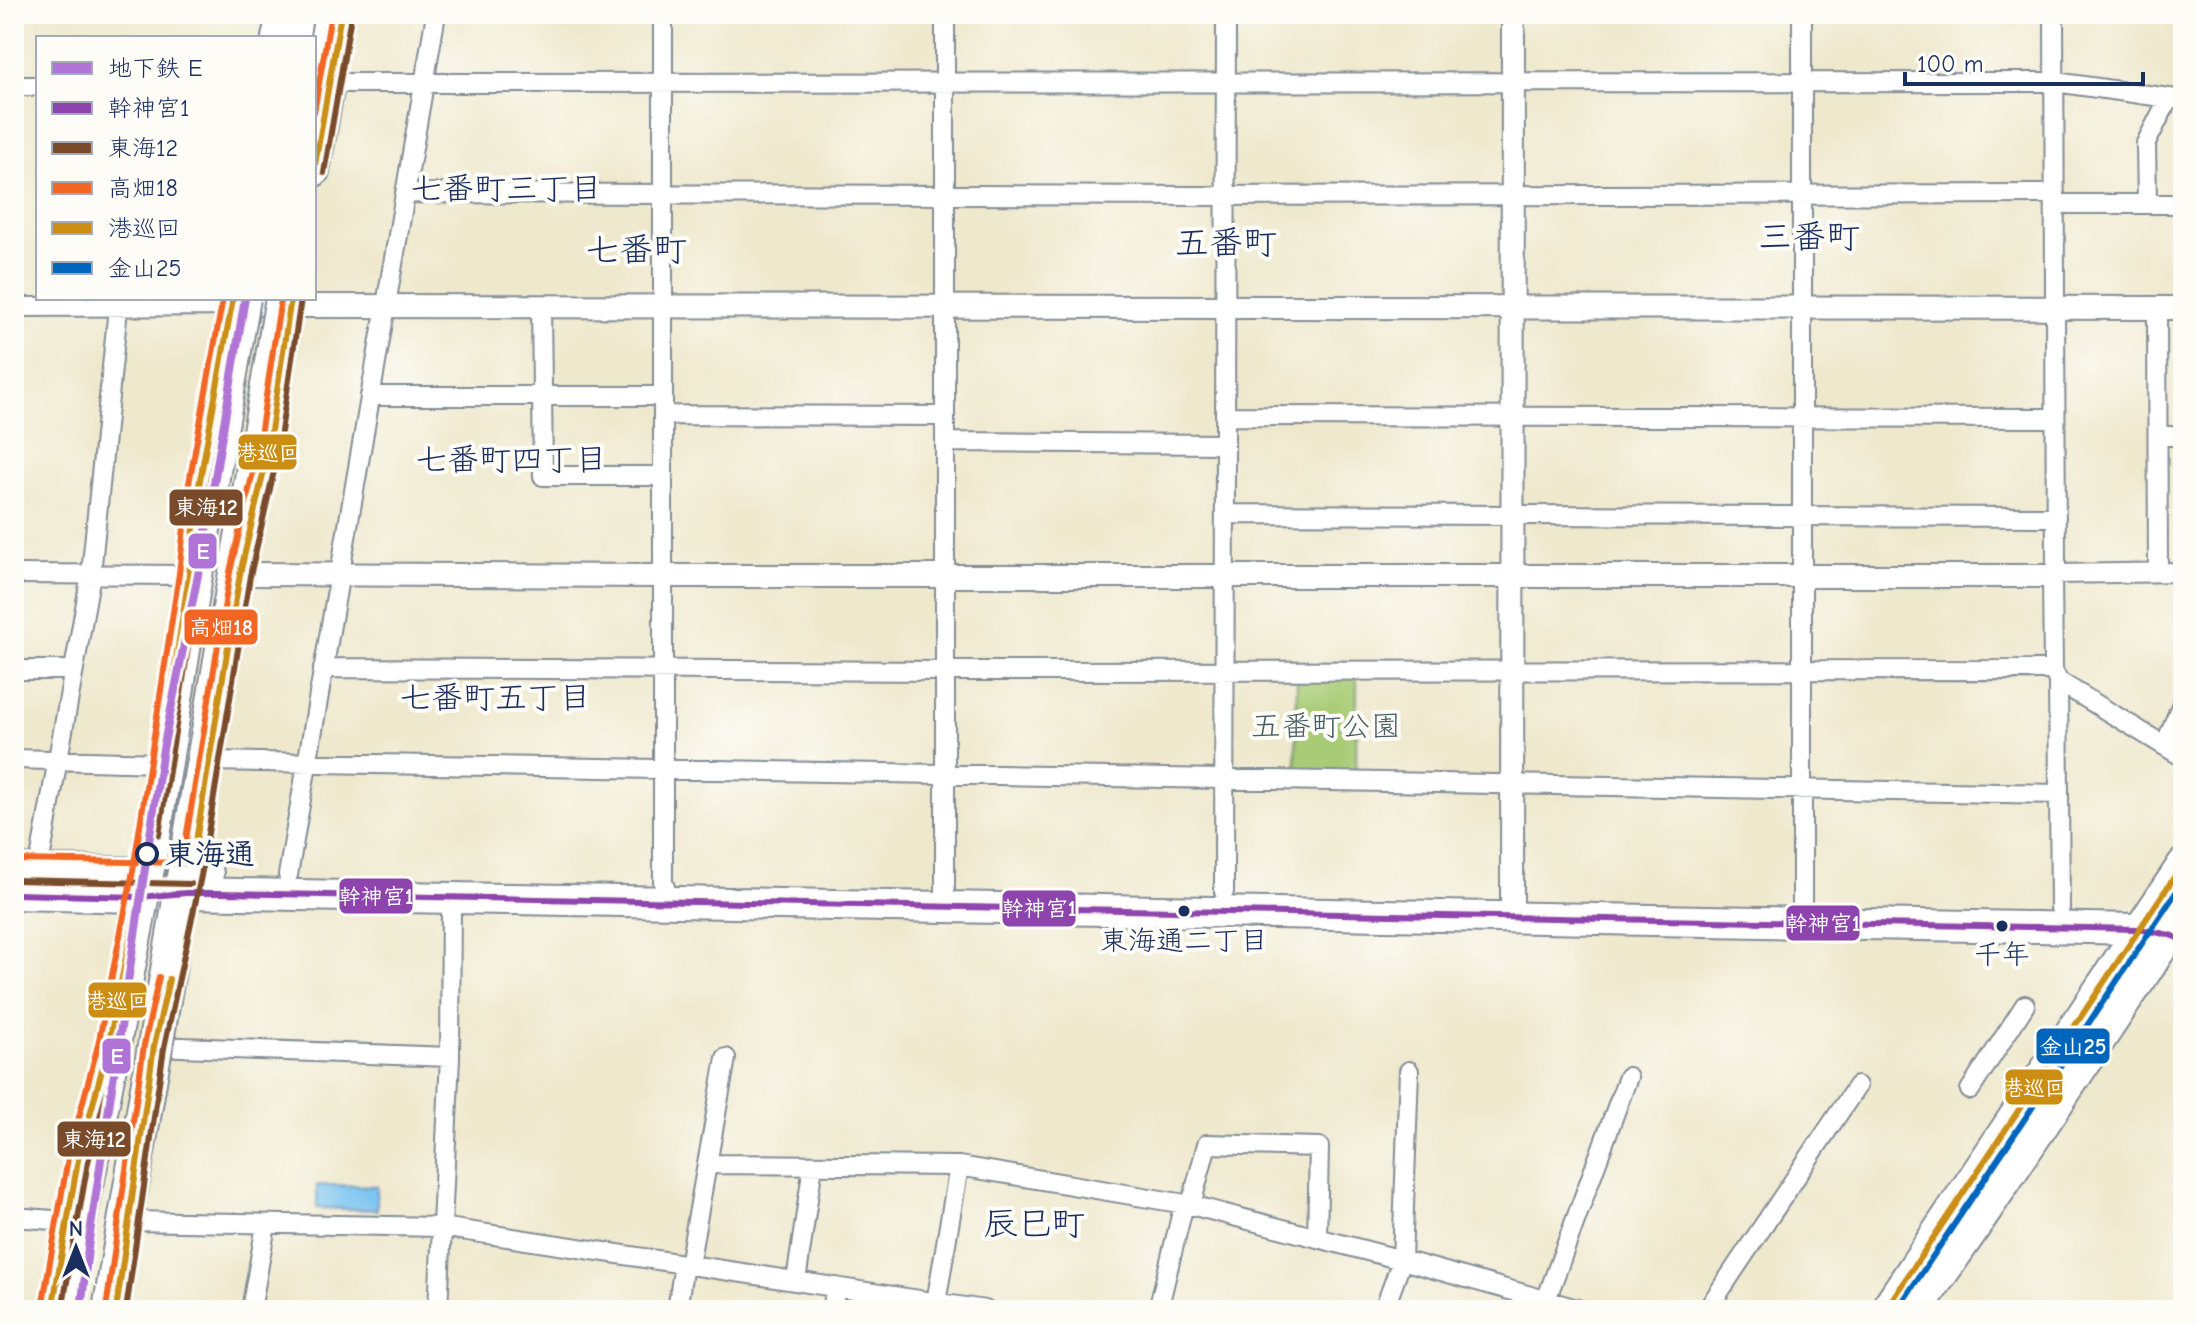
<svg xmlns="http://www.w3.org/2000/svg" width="2197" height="1324" font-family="'Comic Neue','Klee One',sans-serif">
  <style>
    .green { fill: #a8cc76; stroke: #627e6a; stroke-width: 2 }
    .water { fill: #75c1ef; stroke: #4878a6; stroke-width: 2 }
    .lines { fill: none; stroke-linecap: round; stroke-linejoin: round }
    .minor-casing { stroke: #848c95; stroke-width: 22 }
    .tertiary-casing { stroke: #848c95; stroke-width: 26 }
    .primary-casing { stroke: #848c95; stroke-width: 34 }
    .trunk-casing { stroke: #848c95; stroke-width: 34 }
    .motorway-casing { stroke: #848c95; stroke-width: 38 }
    .minor { stroke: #fff; stroke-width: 18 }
    .tertiary { stroke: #fff; stroke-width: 22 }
    .primary { stroke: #fff; stroke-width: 30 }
    .trunk { stroke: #fff; stroke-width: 30 }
    .motorway { stroke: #fff; stroke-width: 34 }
    .motorway-bridge-casing { stroke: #848c95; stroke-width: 38; stroke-linecap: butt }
    .motorway-bridge { stroke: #fff; stroke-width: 34 }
    .bus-1-casing { stroke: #fdfcf7; stroke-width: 12 }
    .bus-2-casing { stroke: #fdfcf7; stroke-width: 12 }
    .bus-3-casing { stroke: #fdfcf7; stroke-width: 12 }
    .bus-4-casing { stroke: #fdfcf7; stroke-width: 12 }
    .bus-5-casing { stroke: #fdfcf7; stroke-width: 12 }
    .bus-1 { stroke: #8e44ad; stroke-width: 6 }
    .bus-2 { stroke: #7a4b2a; stroke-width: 6 }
    .bus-3 { stroke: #f26522; stroke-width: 6 }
    .bus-4 { stroke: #cb8e13; stroke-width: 6 }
    .bus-5 { stroke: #0065bd; stroke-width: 6 }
    .metro-1-casing { stroke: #fdfcf7; stroke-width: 14 }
    .metro-1 { stroke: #b074d6; stroke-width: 8 }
    .stop-dot { fill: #fdfcf7; stroke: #1b2f5e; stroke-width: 4 }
    .bus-dot { fill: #1b2f5e; stroke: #fdfcf7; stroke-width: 3 }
    .labels { text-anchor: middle; stroke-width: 8; stroke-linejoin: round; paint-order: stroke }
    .bus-label { font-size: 28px; fill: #1b2f5e; stroke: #fdfcf7 }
    .park-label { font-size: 30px; fill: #455e65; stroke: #fdfcf7 }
    .stop-label { font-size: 30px; font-weight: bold; fill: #1b2f5e; stroke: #fdfcf7; text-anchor: start }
    .neighbourhood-label { font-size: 32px; fill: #1b2f5e; stroke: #fdfcf7 }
    .quarter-label { font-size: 34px; fill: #1b2f5e; stroke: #fdfcf7 }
    .line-badge { stroke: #fdfcf7; stroke-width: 3 }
    .badge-label { font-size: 22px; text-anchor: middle; font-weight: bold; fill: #fff }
  </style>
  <rect width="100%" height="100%" fill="#fdfcf7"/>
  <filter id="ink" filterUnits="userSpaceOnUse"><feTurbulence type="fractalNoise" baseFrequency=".0125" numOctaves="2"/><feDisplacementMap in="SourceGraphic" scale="16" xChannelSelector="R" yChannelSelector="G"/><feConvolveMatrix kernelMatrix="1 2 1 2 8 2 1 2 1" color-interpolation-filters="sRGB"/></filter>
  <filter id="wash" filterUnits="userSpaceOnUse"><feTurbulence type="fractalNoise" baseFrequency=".006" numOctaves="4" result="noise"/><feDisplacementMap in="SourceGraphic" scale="32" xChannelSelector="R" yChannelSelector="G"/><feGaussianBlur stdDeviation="1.8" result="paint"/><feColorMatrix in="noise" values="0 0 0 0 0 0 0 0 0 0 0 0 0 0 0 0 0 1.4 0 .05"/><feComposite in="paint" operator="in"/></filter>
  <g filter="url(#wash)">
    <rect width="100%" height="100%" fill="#eee8cc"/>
    <path class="green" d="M 1297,676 L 1357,677 L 1356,776 L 1296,775 Z"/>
    <path class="water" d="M 317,1185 L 377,1186 L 377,1210 L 317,1208 Z"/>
  </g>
  <g filter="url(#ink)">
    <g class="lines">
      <defs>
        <path id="minor" d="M 663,14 L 663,882 L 670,902
          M 2054,14 L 2056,574
          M 317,83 L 2055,82 L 2183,100
          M 14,86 L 38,86
          M 405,193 L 1197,196 L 2055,194
          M 2055,204 L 2183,204
          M 2147,204 L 2146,143 L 2169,98
          M 541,306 L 543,476 L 663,476
          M 14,307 L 287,306
          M 2157,308 L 2158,572
          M 370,396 L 663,396
          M 663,415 L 945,416
          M 1225,416 L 2055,418
          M 2158,436 L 2183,436
          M 945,442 L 1225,444
          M 1225,514 L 2056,517
          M 14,574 L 189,575
          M 323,668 L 945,671 L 2053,670
          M 14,670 L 74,670
          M 2058,681 L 2183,757
          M 2165,745 L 2183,701
          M 14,759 L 161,763
          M 209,761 L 2059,794
          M 38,871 L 91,574 L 119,298
          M 288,875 L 436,14
          M 1224,892 L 1226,14
          M 1802,903 L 1802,14
          M 945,906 L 945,14
          M 2060,908 L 2058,681 L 2053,670 L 2052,576 L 2056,574 L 2183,572
          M 154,1046 L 450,1057
          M 1970,1090 L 2025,1005
          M 707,1164 L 959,1166 L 1191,1205 L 1402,1260 L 1581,1310
          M 1191,1205 L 1207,1144 L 1319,1147 L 1317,1238
          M 14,1217 L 66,1221
          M 130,1221 L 441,1227 L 985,1310
          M 689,1265 L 726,1058
          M 796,1281 L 813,1165
          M 1546,1300 L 1628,1077
          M 936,1303 L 959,1166
          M 251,1310 L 266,1225
          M 438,1310 L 450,1057 L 451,898
          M 677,1310 L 684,1264
          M 832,1310 L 836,1287
          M 1158,1310 L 1184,1204
          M 1384,1310 L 1402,1260 L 1409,1071
          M 1707,1310 L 1857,1086"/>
        <path id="tertiary" d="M 290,306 L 2183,308
          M 240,574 L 663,576 L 2052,576
          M 1512,917 L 1513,14"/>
        <path id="primary" d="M 277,38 L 282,14
          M 314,171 L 328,91
          M 14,870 L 208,874
          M 14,894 L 139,897 L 186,893 L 2139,929 L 2163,934"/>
        <path id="trunk" d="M 1885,1310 L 2183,864
          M 1917,1310 L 1971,1233 L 2183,916"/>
        <path id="motorway" d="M 308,38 L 312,14"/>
      </defs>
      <use href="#minor" class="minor-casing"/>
      <use href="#tertiary" class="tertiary-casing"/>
      <use href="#primary" class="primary-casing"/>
      <use href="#trunk" class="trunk-casing"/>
      <use href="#motorway" class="motorway-casing"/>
      <use href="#minor" class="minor"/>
      <use href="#tertiary" class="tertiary"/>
      <use href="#primary" class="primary"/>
      <use href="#trunk" class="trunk"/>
      <use href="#motorway" class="motorway"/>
      <defs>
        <path id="motorway-bridge" d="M 314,117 L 332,14
          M 65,1310 L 83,1201 L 152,842 L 195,575 L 243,298
          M 110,1310 L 283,298"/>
      </defs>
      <use href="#motorway-bridge" class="motorway-bridge-casing"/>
      <use href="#motorway-bridge" class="motorway-bridge"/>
      <defs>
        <path id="bus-1" d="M 14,894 L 139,897 L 186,893 L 219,893 L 2139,929 L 2170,935 L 2183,940"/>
        <path id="bus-2" d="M 324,173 L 351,16
          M 159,835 L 199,577 L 208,492 L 243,300
          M 14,880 L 191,884
          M 62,1310 L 88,1162 L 118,1050 L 133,970
          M 126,1310 L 164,1048 L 201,876 L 250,576 L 277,458 L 301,299"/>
        <path id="bus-3" d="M 314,112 L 331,14
          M 186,839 L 230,572 L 257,455 L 281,298
          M 14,860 L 187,863
          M 42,1308 L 68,1158 L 98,1045 L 133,871 L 179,574 L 188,489 L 223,298
          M 106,1309 L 144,1045 L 159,977"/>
        <path id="bus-4" d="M 314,171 L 341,14
          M 196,841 L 240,574 L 267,457 L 291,298
          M 52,1310 L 78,1160 L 108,1047 L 143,873 L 189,575 L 198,491 L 233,298
          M 116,1310 L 154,1046 L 169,979
          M 1885,1310 L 2183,864"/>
        <path id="bus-5" d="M 1897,1310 L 2183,882"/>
      </defs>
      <use href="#bus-1" class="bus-1-casing"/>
      <use href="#bus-2" class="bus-2-casing"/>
      <use href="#bus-3" class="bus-3-casing"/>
      <use href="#bus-4" class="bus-4-casing"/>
      <use href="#bus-5" class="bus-5-casing"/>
      <use href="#bus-1" class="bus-1"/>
      <use href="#bus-2" class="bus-2"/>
      <use href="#bus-3" class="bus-3"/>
      <use href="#bus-4" class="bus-4"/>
      <use href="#bus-5" class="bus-5"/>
      <defs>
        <path id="metro-1" d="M 81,1310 L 89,1240 L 163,749 L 202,555 L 245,298"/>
      </defs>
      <use href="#metro-1" class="metro-1-casing"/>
      <use href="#metro-1" class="metro-1"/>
    </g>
  </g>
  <circle class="stop-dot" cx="147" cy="854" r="10"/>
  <g class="bus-dot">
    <circle cx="1184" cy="911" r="7"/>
    <circle cx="2002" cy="926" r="7"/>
  </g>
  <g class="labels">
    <g class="bus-label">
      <text x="1184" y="950">東海通二丁目</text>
      <text x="2002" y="964">千年</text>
    </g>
    <g class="park-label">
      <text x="1326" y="736">五番町公園</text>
    </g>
    <g class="stop-label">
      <text x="165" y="864">東海通</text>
    </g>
    <g class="neighbourhood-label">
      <text x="506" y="199">七番町三丁目</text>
      <text x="511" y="470">七番町四丁目</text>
      <text x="495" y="708">七番町五丁目</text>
    </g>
    <g class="quarter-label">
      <text x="1809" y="248">三番町</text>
      <text x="1226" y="254">五番町</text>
      <text x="636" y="261">七番町</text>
      <text x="1034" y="1235">辰巳町</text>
    </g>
  </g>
  <g class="line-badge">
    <rect x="237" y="433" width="61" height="38" rx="8" fill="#cb8e13"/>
    <rect x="168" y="488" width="76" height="39" rx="8" fill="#7a4b2a"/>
    <rect x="187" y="532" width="31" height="38" rx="8" fill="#b074d6"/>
    <rect x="183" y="608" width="76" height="38" rx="8" fill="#f26522"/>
    <rect x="338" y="877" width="76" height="38" rx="8" fill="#8e44ad"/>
    <rect x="1001" y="889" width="76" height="39" rx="8" fill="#8e44ad"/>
    <rect x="1785" y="904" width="76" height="38" rx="8" fill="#8e44ad"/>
    <rect x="87" y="981" width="61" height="38" rx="8" fill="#cb8e13"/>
    <rect x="2035" y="1027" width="76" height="38" rx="8" fill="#0065bd"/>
    <rect x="101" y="1037" width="31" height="38" rx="8" fill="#b074d6"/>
    <rect x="2004" y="1068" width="60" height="38" rx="8" fill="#cb8e13"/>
    <rect x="56" y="1120" width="76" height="38" rx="8" fill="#7a4b2a"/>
  </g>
  <g class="badge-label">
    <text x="268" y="460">港巡回</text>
    <text x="206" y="515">東海12</text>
    <text x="203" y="559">E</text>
    <text x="221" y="635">高畑18</text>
    <text x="376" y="904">幹神宮1</text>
    <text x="1039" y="916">幹神宮1</text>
    <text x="1823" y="931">幹神宮1</text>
    <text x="117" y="1008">港巡回</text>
    <text x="2073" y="1054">金山25</text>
    <text x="117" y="1064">E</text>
    <text x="2034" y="1095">港巡回</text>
    <text x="94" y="1147">東海12</text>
  </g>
  <rect width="2197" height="1324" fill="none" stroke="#fdfcf7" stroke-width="48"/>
  <rect x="36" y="36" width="280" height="264" fill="#fdfcf7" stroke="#a3aaba" stroke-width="2"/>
  <rect x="52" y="62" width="40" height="12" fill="#b074d6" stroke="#a3aaba" stroke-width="2"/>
  <text x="108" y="76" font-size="24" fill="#1b2f5e">地下鉄 E</text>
  <rect x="52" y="102" width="40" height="12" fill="#8e44ad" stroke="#a3aaba" stroke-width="2"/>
  <text x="108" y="116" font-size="24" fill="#1b2f5e">幹神宮1</text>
  <rect x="52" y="142" width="40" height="12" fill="#7a4b2a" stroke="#a3aaba" stroke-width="2"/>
  <text x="108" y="156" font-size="24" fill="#1b2f5e">東海12</text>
  <rect x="52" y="182" width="40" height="12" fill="#f26522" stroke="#a3aaba" stroke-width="2"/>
  <text x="108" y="196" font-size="24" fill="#1b2f5e">高畑18</text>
  <rect x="52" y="222" width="40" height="12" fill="#cb8e13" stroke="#a3aaba" stroke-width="2"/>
  <text x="108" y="236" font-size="24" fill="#1b2f5e">港巡回</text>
  <rect x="52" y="262" width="40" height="12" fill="#0065bd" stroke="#a3aaba" stroke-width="2"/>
  <text x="108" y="276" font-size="24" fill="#1b2f5e">金山25</text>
  <g transform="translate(76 1248)" stroke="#fdfcf7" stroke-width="6" paint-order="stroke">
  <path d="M0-6L14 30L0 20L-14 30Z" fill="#1b2f5e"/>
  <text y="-12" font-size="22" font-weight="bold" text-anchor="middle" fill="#1b2f5e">N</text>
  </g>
  <path d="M1905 72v12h238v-12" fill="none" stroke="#1b2f5e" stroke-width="4"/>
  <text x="1917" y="72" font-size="24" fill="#1b2f5e" stroke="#fdfcf7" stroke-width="6" paint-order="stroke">100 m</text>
</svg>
